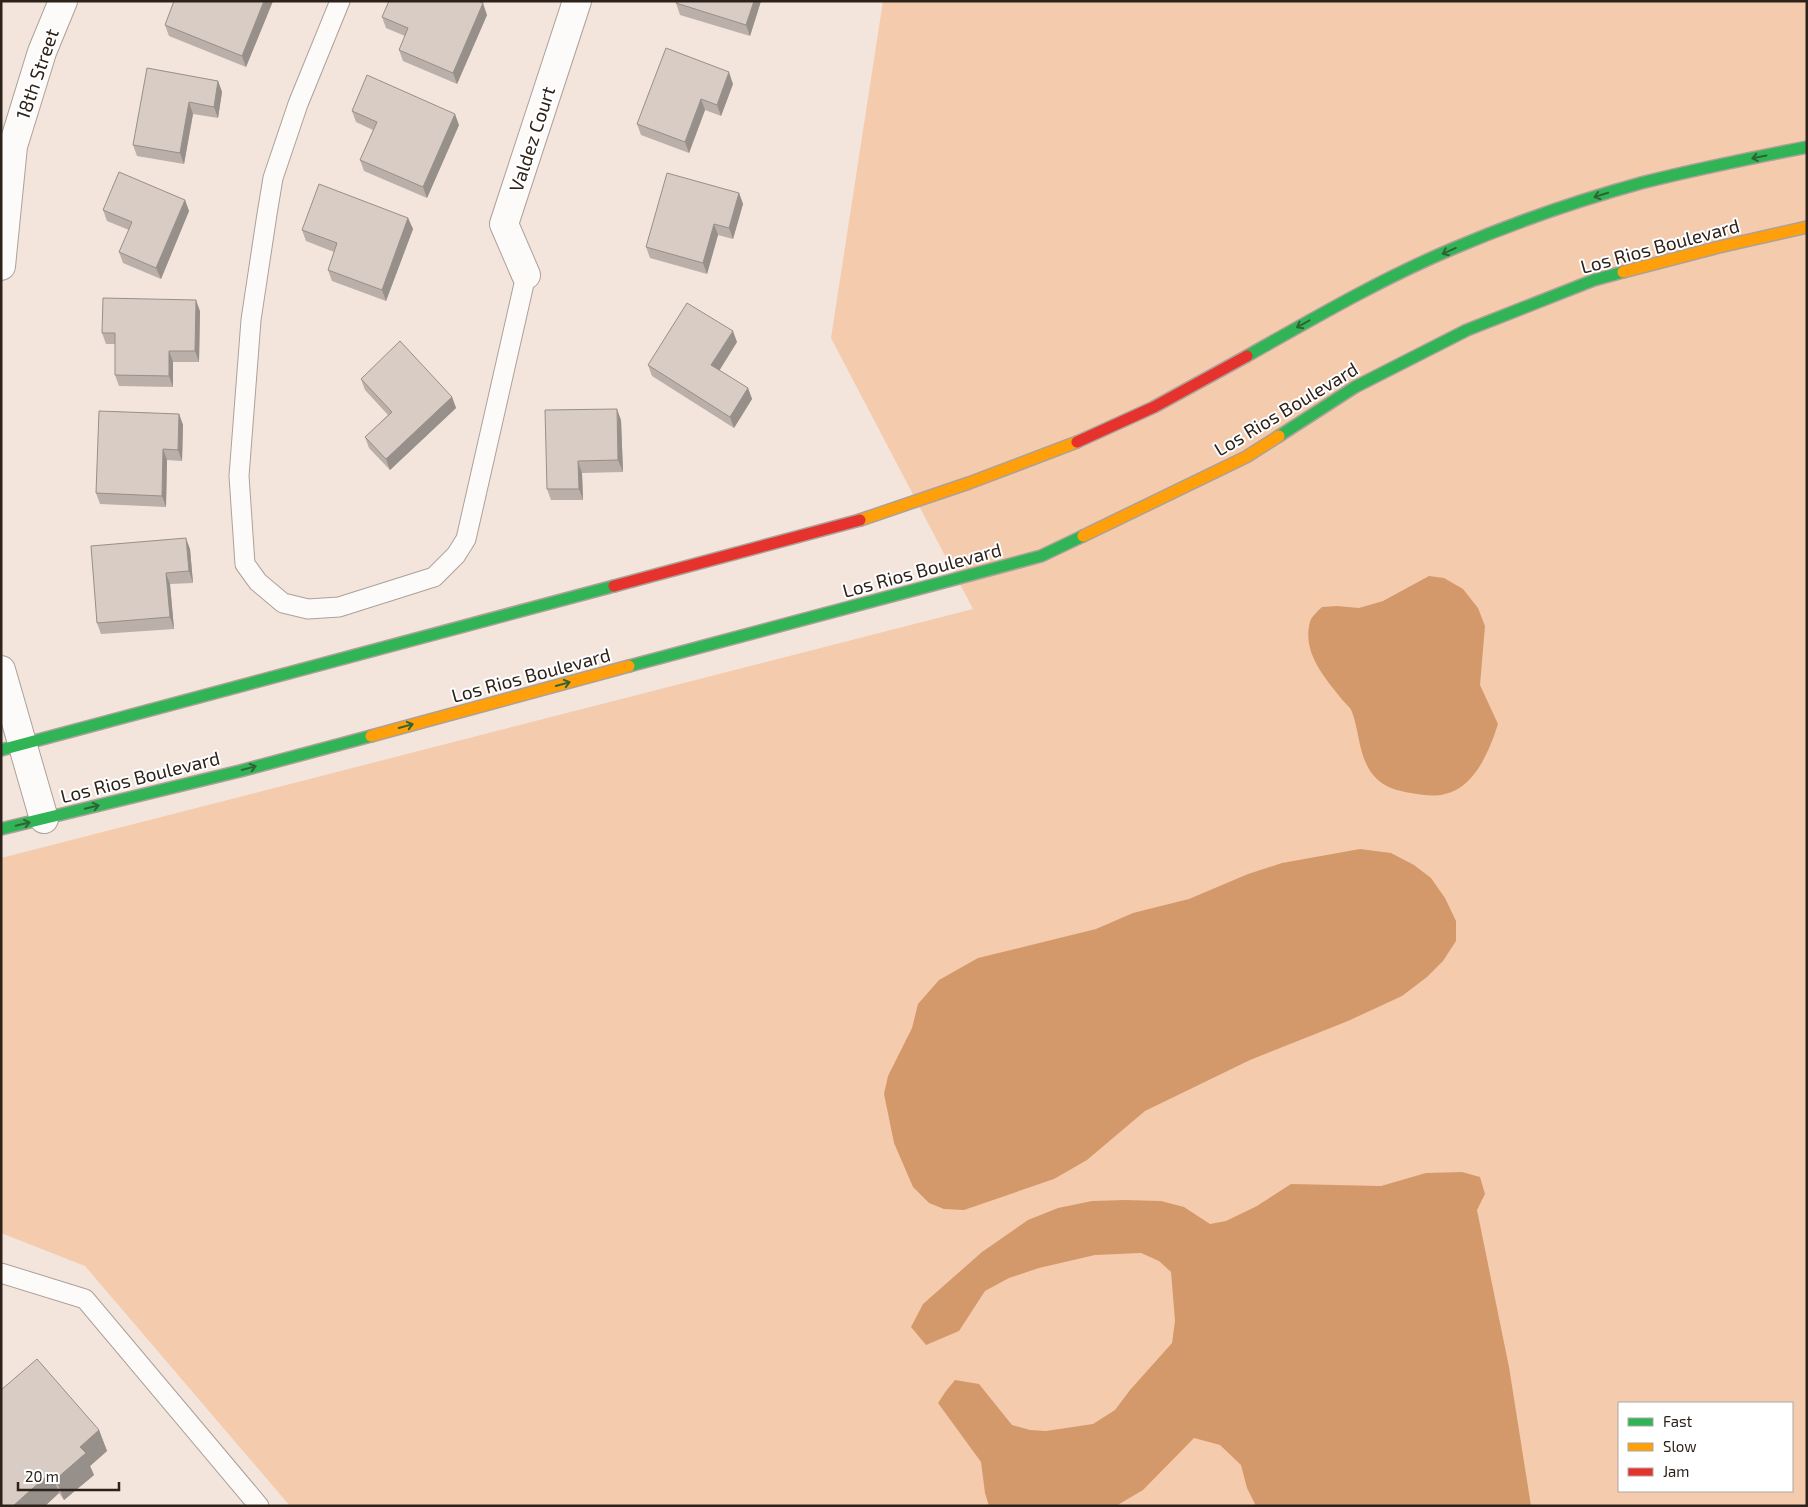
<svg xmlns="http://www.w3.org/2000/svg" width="1808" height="1507" font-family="'Exo 2',sans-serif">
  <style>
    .green { fill: #f5cbad; fill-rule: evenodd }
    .water { fill: #d4996a }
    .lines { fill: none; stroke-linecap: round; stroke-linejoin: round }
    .lane-casing { stroke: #aca199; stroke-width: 21 }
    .street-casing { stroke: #aca199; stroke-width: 30 }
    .fast-casing { stroke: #aca199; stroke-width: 14 }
    .slow-casing { stroke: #aca199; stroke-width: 14 }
    .jam-casing { stroke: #aca199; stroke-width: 14 }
    .lane { stroke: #fdfbfa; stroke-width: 19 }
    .street { stroke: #fdfbfa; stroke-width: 28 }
    .fast { stroke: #30b455; stroke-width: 11 }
    .slow { stroke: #ff9f0a; stroke-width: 11 }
    .jam { stroke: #e5322d; stroke-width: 11 }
    .wall { fill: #baafa9 }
    .shaded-wall { fill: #978f89 }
    .building { fill: #d8ccc4; stroke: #978f89 }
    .oneway { stroke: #2e6435 }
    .labels { text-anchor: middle; stroke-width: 4; stroke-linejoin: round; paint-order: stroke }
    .street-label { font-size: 19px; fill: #2d221a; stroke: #fff }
  </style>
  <rect width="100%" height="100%" fill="#f3e5dc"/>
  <path class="green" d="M 883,1 L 1807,1 L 1807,1506 L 290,1506 L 85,1266 L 1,1233 L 1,858 L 973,609 L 831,338 ZM 1619,1403 L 1792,1403 L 1792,1491 L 1619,1491 Z"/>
  <path class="water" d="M 1429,576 L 1444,578 L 1463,589 L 1478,608 L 1485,626 L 1480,685 L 1498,724 C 1490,749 1475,788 1445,794 C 1434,797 1423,795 1411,793 C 1398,791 1383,787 1374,776 C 1358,757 1360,733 1352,712 C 1350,706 1343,702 1340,697 C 1323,676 1302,651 1310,622 C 1311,617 1318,611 1322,607 L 1337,606 L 1359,608 L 1383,601 Z
    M 1360,849 L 1391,853 L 1414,865 L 1431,878 L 1445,898 L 1456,921 L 1456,941 L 1443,961 L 1427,977 L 1402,996 L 1348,1021 L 1250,1060 L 1145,1111 L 1087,1160 L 1054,1179 L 964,1210 L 944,1209 L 929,1203 L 913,1187 L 894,1143 L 884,1094 L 888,1076 L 912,1028 L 918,1004 L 939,980 L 978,958 L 1096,929 L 1133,913 L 1189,899 L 1248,874 L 1282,863 Z
    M 1462,1172 L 1480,1177 L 1485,1194 L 1477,1210 L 1509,1367 L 1531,1506 L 1256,1506 L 1247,1488 L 1241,1465 L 1220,1445 L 1194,1438 L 1143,1490 L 1116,1506 L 989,1506 L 985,1493 L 981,1462 L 938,1403 L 946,1391 L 955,1380 L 979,1384 L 1012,1425 L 1030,1430 L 1046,1431 L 1093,1424 L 1115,1410 L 1130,1390 L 1172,1343 L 1175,1321 L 1171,1272 L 1159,1261 L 1141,1253 L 1095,1255 L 1039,1268 L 1009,1278 L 985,1291 L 959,1331 L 926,1345 L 911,1327 L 923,1304 L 982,1252 L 1028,1220 L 1058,1208 L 1092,1201 L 1125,1200 L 1161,1201 L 1184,1207 L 1210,1224 L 1226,1221 L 1257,1206 L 1291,1184 L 1381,1186 L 1426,1173 Z"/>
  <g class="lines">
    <defs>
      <path id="lane" d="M 340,1 L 298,104 L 273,178 L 267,214 L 251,320 L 239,476 L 245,564 L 258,582 L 283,603 L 308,609 L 339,607 L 434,577 L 456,555 L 466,539 L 526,275
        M 1,1273 L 85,1299 L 259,1506"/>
      <path id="street" d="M 1,266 L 13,146 L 42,52 L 63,1
        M 526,275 L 504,224 L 577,1
        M 1,670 L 44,819"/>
      <path id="fast" d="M 1247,356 C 1314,318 1381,279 1452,249 C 1513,223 1576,201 1641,183 C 1696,169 1751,158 1807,147
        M 1279,436 L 1355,387 L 1467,330 L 1594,280 L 1623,272
        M 629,666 L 1041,556 L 1083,536
        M 1,750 L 614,586
        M 1,829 L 240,771 L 371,736"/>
      <path id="slow" d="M 1623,272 L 1719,247 L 1807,227
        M 860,520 L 969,483 L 1077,442
        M 1083,536 L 1246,457 L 1279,436
        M 371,736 L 629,666"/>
      <path id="jam" d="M 1077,442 L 1154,407 L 1247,356
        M 614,586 L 860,520"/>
    </defs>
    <use href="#lane" class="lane-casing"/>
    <use href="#street" class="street-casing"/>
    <use href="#fast" class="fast-casing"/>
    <use href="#slow" class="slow-casing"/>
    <use href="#jam" class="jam-casing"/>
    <use href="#lane" class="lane"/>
    <use href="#street" class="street"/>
    <use href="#fast" class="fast"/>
    <use href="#slow" class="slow"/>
    <use href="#jam" class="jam"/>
  </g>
  <path class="wall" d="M 273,1 L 246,67 L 169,36 L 165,25 Z
    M 677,1 L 761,1 L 750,36 L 680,15 L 676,3 Z
    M 487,15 L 457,84 L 403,61 L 399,50 L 405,36 L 386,28 L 382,17 Z
    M 218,81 L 222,92 L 218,118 L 193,114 L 184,164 L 137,156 L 133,145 Z
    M 733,84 L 721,116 L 705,110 L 689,153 L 641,135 L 637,124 Z
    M 352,111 L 459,125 L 427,198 L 364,171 L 360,160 L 373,130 L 356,122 Z
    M 739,193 L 743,204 L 733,239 L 718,235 L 707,274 L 650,258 L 646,247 Z
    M 185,200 L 189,211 L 161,279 L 123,263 L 119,252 L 129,230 L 107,221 L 103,210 Z
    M 408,218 L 413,229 L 386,301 L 332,281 L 328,270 L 334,252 L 306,241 L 302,230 Z
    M 200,311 L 199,362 L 173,362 L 173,387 L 119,386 L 115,375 L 115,344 L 106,344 L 102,333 Z
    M 737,342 L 719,370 L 748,388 L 752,399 L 734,428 L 652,376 L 648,365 Z
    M 361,379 L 452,397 L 456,408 L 390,470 L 369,448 L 365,437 L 388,415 L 365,390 Z
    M 179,414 L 183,425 L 182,461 L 167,460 L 166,507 L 100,504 L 96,493 Z
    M 621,420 L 623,472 L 582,473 L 583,500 L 551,500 L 547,489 Z
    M 190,549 L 193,583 L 170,584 L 174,629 L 101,634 L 97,623 Z
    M 99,1430 L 107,1451 L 90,1466 L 94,1475 L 64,1500 L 59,1493 L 45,1506 L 1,1506 Z"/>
  <path class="shaded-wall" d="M 264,1 L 273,1 L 246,67 L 242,56 Z
    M 754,1 L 761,1 L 750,36 L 746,25 Z
    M 483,3 L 487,15 L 457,84 L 453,73 Z
    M 729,72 L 733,84 L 721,116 L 717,105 Z
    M 218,81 L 222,92 L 218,118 L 214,107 Z
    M 701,99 L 705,110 L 689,153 L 685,142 Z
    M 189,102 L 193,114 L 184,164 L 180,153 Z
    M 455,114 L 459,125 L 427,198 L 423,187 Z
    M 739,193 L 743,204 L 733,239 L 729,228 Z
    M 185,200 L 189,211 L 161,279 L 156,268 Z
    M 408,218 L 413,229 L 386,301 L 382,290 Z
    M 714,224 L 718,235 L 707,274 L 703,263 Z
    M 196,300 L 200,311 L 199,362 L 195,351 Z
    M 733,331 L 737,342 L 716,376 L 711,365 Z
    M 169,351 L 173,362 L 173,387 L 169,376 Z
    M 748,388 L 752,399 L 734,428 L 730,417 Z
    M 452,397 L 456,408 L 390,470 L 386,459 Z
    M 617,409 L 621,420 L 623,472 L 618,460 Z
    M 179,414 L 183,425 L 182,461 L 178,450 Z
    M 163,449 L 167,460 L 166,507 L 162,496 Z
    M 578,461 L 582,473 L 583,500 L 579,489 Z
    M 186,538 L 190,549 L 193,583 L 189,571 Z
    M 166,573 L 170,584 L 174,629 L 170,617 Z
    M 99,1430 L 107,1451 L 90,1466 L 94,1475 L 64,1500 L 56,1479 L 80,1447 Z
    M 51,1472 L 59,1493 L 45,1506 L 13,1506 Z"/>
  <path class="building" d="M 174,1 L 264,1 L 242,56 L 165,25 Z
    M 389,1 L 478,1 L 483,3 L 453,73 L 399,50 L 408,28 L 382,17 Z
    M 677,1 L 754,1 L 746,25 L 676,3 Z
    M 666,48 L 729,72 L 717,105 L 701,99 L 685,142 L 637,124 Z
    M 147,68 L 218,81 L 214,107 L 189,102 L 180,153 L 133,145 Z
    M 367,75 L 455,114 L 423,187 L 360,160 L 377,122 L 352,111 Z
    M 119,172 L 185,200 L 156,268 L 119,252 L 132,222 L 103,210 Z
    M 667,173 L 739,193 L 729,228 L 714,224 L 703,263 L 646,247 Z
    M 319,184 L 408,218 L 382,290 L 328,270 L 337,243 L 302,230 Z
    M 103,298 L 196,300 L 195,351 L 169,351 L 169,376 L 115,375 L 115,333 L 102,333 Z
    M 687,303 L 733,331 L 711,365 L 748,388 L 730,417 L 648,365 Z
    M 400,341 L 452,397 L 386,459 L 365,437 L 392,412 L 361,379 Z
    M 617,409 L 618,460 L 578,461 L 579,489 L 547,489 L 545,410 Z
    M 99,411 L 179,414 L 178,450 L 163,449 L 162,496 L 96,493 Z
    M 186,538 L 189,571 L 166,573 L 170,617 L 97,623 L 91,546 Z
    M 37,1359 L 99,1430 L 80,1447 L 86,1453 L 56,1479 L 51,1472 L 13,1506 L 1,1506 L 1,1390 Z"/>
  <defs><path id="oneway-shaft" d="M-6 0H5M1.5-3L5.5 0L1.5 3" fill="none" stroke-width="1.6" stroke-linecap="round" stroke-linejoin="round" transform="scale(1.25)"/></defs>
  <g class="oneway">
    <use href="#oneway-shaft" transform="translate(1759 157) rotate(168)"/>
    <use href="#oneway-shaft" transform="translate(1601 195) rotate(163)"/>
    <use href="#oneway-shaft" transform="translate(1449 251) rotate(156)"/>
    <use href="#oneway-shaft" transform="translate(1303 324) rotate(151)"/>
    <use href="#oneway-shaft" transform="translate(563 684) rotate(-15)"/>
    <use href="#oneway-shaft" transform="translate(406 726) rotate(-15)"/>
    <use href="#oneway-shaft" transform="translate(249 768) rotate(-15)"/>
    <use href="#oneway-shaft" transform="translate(92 807) rotate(-14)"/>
    <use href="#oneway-shaft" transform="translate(23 824) rotate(-13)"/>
  </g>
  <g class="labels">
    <g class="street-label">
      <text transform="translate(37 74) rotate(-71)" y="7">18th Street</text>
      <text transform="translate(532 139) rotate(-72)" y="7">Valdez Court</text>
      <text transform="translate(1660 246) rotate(-15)" y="7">Los Rios Boulevard</text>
      <text transform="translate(1286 409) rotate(-31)" y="7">Los Rios Boulevard</text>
      <text transform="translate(922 570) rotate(-15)" y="7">Los Rios Boulevard</text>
      <text transform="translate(531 675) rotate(-15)" y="7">Los Rios Boulevard</text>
      <text transform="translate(140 777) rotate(-14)" y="7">Los Rios Boulevard</text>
    </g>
  </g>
  <rect width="1808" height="1507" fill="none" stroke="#2d221a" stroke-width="5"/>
  <rect x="1618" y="1402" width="175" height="90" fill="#ffffff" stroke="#aba7a3"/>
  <rect x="1628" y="1418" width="25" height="8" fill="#30b455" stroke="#aba7a3"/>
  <text x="1663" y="1427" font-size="15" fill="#2d221a">Fast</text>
  <rect x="1628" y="1443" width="25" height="8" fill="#ff9f0a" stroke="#aba7a3"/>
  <text x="1663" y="1452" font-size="15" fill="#2d221a">Slow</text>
  <rect x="1628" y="1468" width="25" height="8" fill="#e5322d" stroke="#aba7a3"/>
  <text x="1663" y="1477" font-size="15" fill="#2d221a">Jam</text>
  <path d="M18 1482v8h101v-8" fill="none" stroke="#2d221a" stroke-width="2.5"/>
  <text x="25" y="1482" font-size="15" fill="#2d221a" stroke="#ffffff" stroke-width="4" paint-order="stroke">20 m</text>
</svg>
